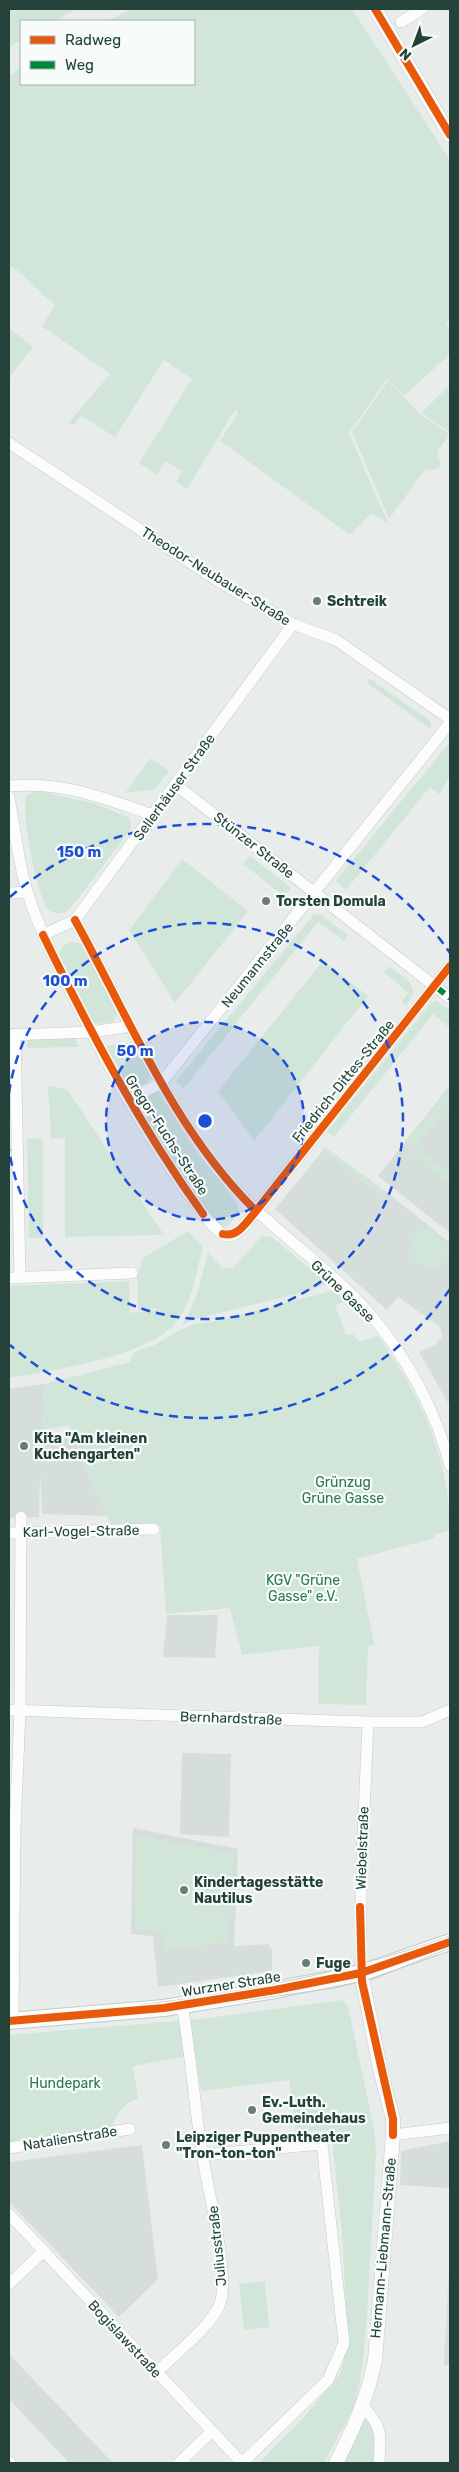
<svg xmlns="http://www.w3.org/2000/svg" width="459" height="2472" font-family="Rubik,sans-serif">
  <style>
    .built { fill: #d6dedb }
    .green { fill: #d1e6d8 }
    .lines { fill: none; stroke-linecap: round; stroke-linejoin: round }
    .minor-casing { stroke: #c5cac8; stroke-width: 12 }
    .tertiary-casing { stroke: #c5cac8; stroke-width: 15 }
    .secondary-casing { stroke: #c3cbc8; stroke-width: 18 }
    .minor { stroke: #fcfcfc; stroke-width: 11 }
    .tertiary { stroke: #fcfcfc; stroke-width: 14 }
    .secondary { stroke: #fcfcfc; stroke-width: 16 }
    .tram { stroke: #c9cdcc; stroke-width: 1 }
    .quiet { stroke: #00873e; stroke-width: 6; stroke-dasharray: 12 6; stroke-linecap: butt }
    .cycleway-casing { stroke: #f7fbf9; stroke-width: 11 }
    .cycleway { stroke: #e8590c; stroke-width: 8 }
    .ring { fill: none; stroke: #1d4ed8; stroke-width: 2.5; stroke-dasharray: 9 6 }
    .poi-dot { fill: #697e78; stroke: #f7fbf9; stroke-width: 2 }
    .labels { text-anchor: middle; stroke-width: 4.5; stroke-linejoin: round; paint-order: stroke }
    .street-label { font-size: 14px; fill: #24423a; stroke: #f7fbf9 }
    .poi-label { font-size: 14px; font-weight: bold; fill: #24423a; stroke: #f7fbf9; text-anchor: start }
    .park-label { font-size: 14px; fill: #2d7a4b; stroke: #f7fbf9 }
    .centre { fill: #1d4ed8; stroke: #f7fbf9; stroke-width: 2.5 }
    .ring-label { font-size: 15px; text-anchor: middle; font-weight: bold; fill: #1d4ed8; stroke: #f7fbf9; stroke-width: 4.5; stroke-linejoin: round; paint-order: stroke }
  </style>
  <rect width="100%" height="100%" fill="#e8edeb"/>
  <path class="built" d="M 450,1085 L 450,1233 L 378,1176 Z
    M 324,1149 L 380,1195 L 384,1190 L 450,1243 L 450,1400 L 448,1403 L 419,1352 L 436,1344 L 442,1337 L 440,1327 L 398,1297 L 387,1310 L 275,1209 Z
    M 44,1384 L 42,1430 L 39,1440 L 74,1437 L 86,1470 L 107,1516 L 42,1514 L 40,1473 L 39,1517 L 9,1518 L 9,1389 Z
    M 167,1615 L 218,1615 L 215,1658 L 163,1657 Z
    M 182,1753 L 231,1754 L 229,1837 L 180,1834 Z
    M 133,1828 L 238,1849 L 234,1946 L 268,1944 L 272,1949 L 272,1971 L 158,1987 L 153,1936 L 131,1934 Z
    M 450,2141 L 450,2188 L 400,2185 L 401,2151 Z
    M 142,2145 L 158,2279 L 119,2317 L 9,2202 L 9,2162 Z
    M 450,2245 L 450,2365 L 444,2365 Z
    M 9,2354 L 113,2463 L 69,2463 L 9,2399 Z"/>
  <path class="green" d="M 9,9 L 77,9 L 55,21 L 21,21 L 21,40 L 9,47 Z
    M 132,9 L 352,9 L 450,160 L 450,321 L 446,324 L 450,332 L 450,354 L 404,396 L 387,379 L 349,433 L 389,525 L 372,513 L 350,535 L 220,441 L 238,413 L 235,410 L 187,489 L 176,482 L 182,471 L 165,461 L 157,475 L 139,463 L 192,379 L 164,360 L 115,437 L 81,416 L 74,425 L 69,422 L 110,374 L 42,326 L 55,305 C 38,292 27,276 9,265 L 9,76 L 21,68 L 21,84 L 194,84 L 194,21 L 107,21 Z
    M 9,328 L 33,347 L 9,378 Z
    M 388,381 L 421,415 L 450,434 L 437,452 L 441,465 L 438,469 L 425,470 L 389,519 L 352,432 Z
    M 450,385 L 450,432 L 421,413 Z
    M 369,678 L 430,721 L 432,730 L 367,683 Z
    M 450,742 L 450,777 L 439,794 L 430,787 L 346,890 L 336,882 L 337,879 Z
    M 151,758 L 169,771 L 155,789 L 125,793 Z
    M 37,791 L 93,803 L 130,818 L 131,829 L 74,904 L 65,913 C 58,913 51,914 47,908 C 37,895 19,807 27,795 Z
    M 250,856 L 291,888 L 284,896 L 243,864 Z
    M 182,859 L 248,911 L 175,1003 L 129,930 Z
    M 314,914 L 320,914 L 348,935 L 344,941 L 318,922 L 183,1089 L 176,1081 Z
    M 70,942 L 79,943 L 85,946 L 117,1006 L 117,1014 L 113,1022 L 95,1024 L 91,1020 L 59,955 L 62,947 Z
    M 323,961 L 368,996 L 254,1141 L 218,1091 Z
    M 389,966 C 405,979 423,984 406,1006 L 401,1002 L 408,993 L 384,972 Z
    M 436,1000 L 450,1010 L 450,1028 L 433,1014 L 334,1137 L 327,1132 L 431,1003 Z
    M 74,1037 L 79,1047 L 26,1048 L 28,1040 Z
    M 134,1042 L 151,1078 L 147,1083 L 131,1090 C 118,1082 110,1060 107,1046 Z
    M 48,1086 L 67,1089 L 164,1235 L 65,1237 L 65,1138 L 51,1139 Z
    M 450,1088 L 450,1105 L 415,1148 L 407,1142 Z
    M 157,1090 L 193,1148 L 237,1204 L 239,1212 L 228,1226 L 219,1226 L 174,1169 L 136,1102 Z
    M 27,1138 L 43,1139 L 43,1238 L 29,1238 Z
    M 325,1147 L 384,1190 L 380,1196 L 324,1149 Z
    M 417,1148 L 450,1174 L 450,1184 L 413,1154 Z
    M 430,1229 L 450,1249 L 447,1260 L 438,1268 L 417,1264 L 409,1254 L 412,1239 L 418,1231 Z
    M 188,1231 L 203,1247 C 196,1272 192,1306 174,1325 C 143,1357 52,1371 9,1378 L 9,1286 L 129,1281 L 130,1313 L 172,1308 L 138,1310 L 137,1276 L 143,1258 Z
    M 262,1236 L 272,1237 L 327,1283 L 312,1290 L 195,1319 L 182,1325 C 197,1303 201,1278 208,1253 L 223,1268 L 233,1268 Z
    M 335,1290 L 346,1301 L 335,1305 L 346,1335 L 353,1334 L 359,1342 L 378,1336 C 420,1393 450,1459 450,1531 L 434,1535 L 435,1538 L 357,1559 L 374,1644 L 368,1647 L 366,1705 L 318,1704 L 319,1646 L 242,1655 L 230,1608 L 166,1614 L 160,1525 L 112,1527 L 89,1478 L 70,1425 L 42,1430 L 44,1384 L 130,1362 L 133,1353 L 154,1345 L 174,1333 L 194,1324 L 216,1321 Z
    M 136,1835 L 234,1854 L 229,1941 L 165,1951 L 162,1931 L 135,1929 Z
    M 342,2000 L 348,2006 L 374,2129 L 376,2152 L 367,2319 L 362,2369 L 355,2405 L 324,2463 L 259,2463 L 303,2418 L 340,2374 L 348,2344 L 342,2234 L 331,2130 L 296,2132 L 289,2080 L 201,2091 L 195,2055 L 133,2066 L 138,2098 C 123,2105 117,2112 112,2127 L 9,2144 L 9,2035 L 201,2019 Z
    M 265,2281 L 269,2327 L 244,2330 L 239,2284 Z
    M 362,2406 L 375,2418 L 379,2463 L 336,2463 Z"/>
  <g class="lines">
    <defs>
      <path id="minor" d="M 401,22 L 422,9
        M 9,443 L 221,583 L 293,624 L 336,640 L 450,719
        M 176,785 L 450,998
        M 9,786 C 63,781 103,798 153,815
        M 9,797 C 15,829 18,863 28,894 C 39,929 56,961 72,994 C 107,1065 145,1134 192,1199 C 199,1207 217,1236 229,1236 C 239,1236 250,1218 256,1211 L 450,966
        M 9,893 L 27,892
        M 75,920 C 118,999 154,1082 207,1155 C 253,1219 318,1256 369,1313 C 406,1355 437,1413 450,1466
        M 43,935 L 75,920 L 293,624
        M 15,1034 L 20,1278
        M 9,1035 L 91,1032 L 131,1026
        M 128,1100 L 161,1083 L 450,723
        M 9,1278 L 132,1273
        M 9,1533 L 154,1529
        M 9,1710 L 368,1722 L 422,1722 L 450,1710
        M 361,1973 L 361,1881 L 368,1722
        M 13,2021 L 15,1829 L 20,1711 L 21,1517
        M 393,2135 L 450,2128
        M 9,2148 L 130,2129
        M 202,2155 L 322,2144 L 344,2343 L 328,2380 L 242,2463
        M 9,2214 L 242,2463
        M 9,2284 L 44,2251
        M 157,2372 C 174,2355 210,2327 219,2306 C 232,2278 206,2185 202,2152 C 194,2103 191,2054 182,2005
        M 362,2406 C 383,2426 381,2436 379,2463
        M 9,2462 L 10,2463
        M 179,2463 L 212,2431"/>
      <path id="tertiary" d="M 375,9 L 450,135
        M 336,2463 C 353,2430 368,2397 375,2360 L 393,2135 L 393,2119 L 381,2073 L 361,1973"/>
      <path id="secondary" d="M 9,2021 L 164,2008 L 275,1990 L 361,1973 L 450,1942"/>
    </defs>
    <use href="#minor" class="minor-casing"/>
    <use href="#tertiary" class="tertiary-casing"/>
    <use href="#secondary" class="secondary-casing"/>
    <use href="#minor" class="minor"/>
    <use href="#tertiary" class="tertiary"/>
    <use href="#secondary" class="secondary"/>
    <path class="tram" d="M 84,2011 C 207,1999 334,1978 450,1936
      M 9,2024 L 183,2009 L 335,1988 L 376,1978 L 450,1948"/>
    <path class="quiet" d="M 435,986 L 450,998"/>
    <defs>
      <path id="cycleway" d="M 375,9 L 450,135
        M 75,920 C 130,1020 174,1130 256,1211
        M 43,935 C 91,1033 139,1125 203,1214
        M 223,1234 C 238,1238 247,1221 256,1211 L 450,966
        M 360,1907 L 362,1982 L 393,2119 L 393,2135
        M 9,2021 L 164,2008 L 275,1990 L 361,1973 L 450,1942"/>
    </defs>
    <use href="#cycleway" class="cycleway-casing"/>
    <use href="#cycleway" class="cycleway"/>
  </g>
  <circle cx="205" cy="1121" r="99" fill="#1d4ed8" fill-opacity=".12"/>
  <g class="ring">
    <circle cx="205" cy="1121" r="99"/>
    <path d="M9 1093A198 198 0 1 1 9 1149"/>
    <path d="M450 1289A297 297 0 0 1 10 1345M10 897A297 297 0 0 1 450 953"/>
  </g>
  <g class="poi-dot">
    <circle cx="317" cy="601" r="5"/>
    <circle cx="266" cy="901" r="5"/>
    <circle cx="24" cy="1446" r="5"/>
    <circle cx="184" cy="1890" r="5"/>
    <circle cx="306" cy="1963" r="5"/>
    <circle cx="252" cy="2110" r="5"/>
    <circle cx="166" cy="2145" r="5"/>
  </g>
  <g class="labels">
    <g class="street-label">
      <text transform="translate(216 576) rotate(32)" y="5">Theodor-Neubauer-Straße</text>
      <text transform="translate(174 787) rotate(-54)" y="5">Sellerhäuser Straße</text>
      <text transform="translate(254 845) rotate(38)" y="5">Stünzer Straße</text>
      <text transform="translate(257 965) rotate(-51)" y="5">Neumannstraße</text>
      <text transform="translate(343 1081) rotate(-51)" y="5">Friedrich-Dittes-Straße</text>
      <text transform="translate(167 1135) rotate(57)" y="5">Gregor-Fuchs-Straße</text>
      <text transform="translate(343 1291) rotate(44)" y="5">Grüne Gasse</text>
      <text transform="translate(81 1531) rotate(-1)" y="5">Karl-Vogel-Straße</text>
      <text transform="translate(231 1718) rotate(2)" y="5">Bernhardstraße</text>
      <text transform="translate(362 1848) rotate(-88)" y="5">Wiebelstraße</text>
      <text transform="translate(231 1984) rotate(-9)" y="5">Wurzner Straße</text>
      <text transform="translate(70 2138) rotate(-9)" y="5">Natalienstraße</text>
      <text transform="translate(217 2246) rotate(-96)" y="5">Juliusstraße</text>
      <text transform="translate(383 2248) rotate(-85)" y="5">Hermann-Liebmann-Straße</text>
      <text transform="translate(125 2339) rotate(47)" y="5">Bogislawstraße</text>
    </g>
    <g class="poi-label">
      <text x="327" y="606">Schtreik</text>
      <text x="276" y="906">Torsten Domula</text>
      <text x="34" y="1443">Kita "Am kleinen<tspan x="34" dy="16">Kuchengarten"</tspan></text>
      <text x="194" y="1887">Kindertagesstätte<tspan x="194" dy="16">Nautilus</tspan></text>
      <text x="316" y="1968">Fuge</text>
      <text x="262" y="2107">Ev.-Luth.<tspan x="262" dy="16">Gemeindehaus</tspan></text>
      <text x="176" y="2142">Leipziger Puppentheater<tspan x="176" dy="16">"Tron-ton-ton"</tspan></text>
    </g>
    <g class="park-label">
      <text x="343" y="1487">Grünzug<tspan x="343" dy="16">Grüne Gasse</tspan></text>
      <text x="303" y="1585">KGV "Grüne<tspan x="303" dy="16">Gasse" e.V.</tspan></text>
      <text x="65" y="2088">Hundepark</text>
    </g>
  </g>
  <circle cx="205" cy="1121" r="8" class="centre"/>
  <g class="ring-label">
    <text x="79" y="857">150 m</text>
    <text x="65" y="986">100 m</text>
    <text x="135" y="1056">50 m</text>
  </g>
  <rect width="459" height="2472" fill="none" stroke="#24423a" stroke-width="20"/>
  <rect x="20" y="20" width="175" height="65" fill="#f7fbf9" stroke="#a3b1ad"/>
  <rect x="30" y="36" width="25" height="8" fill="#e8590c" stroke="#a3b1ad"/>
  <text x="65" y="45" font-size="15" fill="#24423a">Radweg</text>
  <rect x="30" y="61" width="25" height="8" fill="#00873e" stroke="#a3b1ad"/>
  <text x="65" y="70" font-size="15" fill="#24423a">Weg</text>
  <g transform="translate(414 45) rotate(222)" stroke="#f7fbf9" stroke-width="4" paint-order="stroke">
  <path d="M0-4L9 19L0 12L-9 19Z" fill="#24423a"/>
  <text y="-8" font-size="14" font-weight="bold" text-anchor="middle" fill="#24423a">N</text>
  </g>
</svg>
